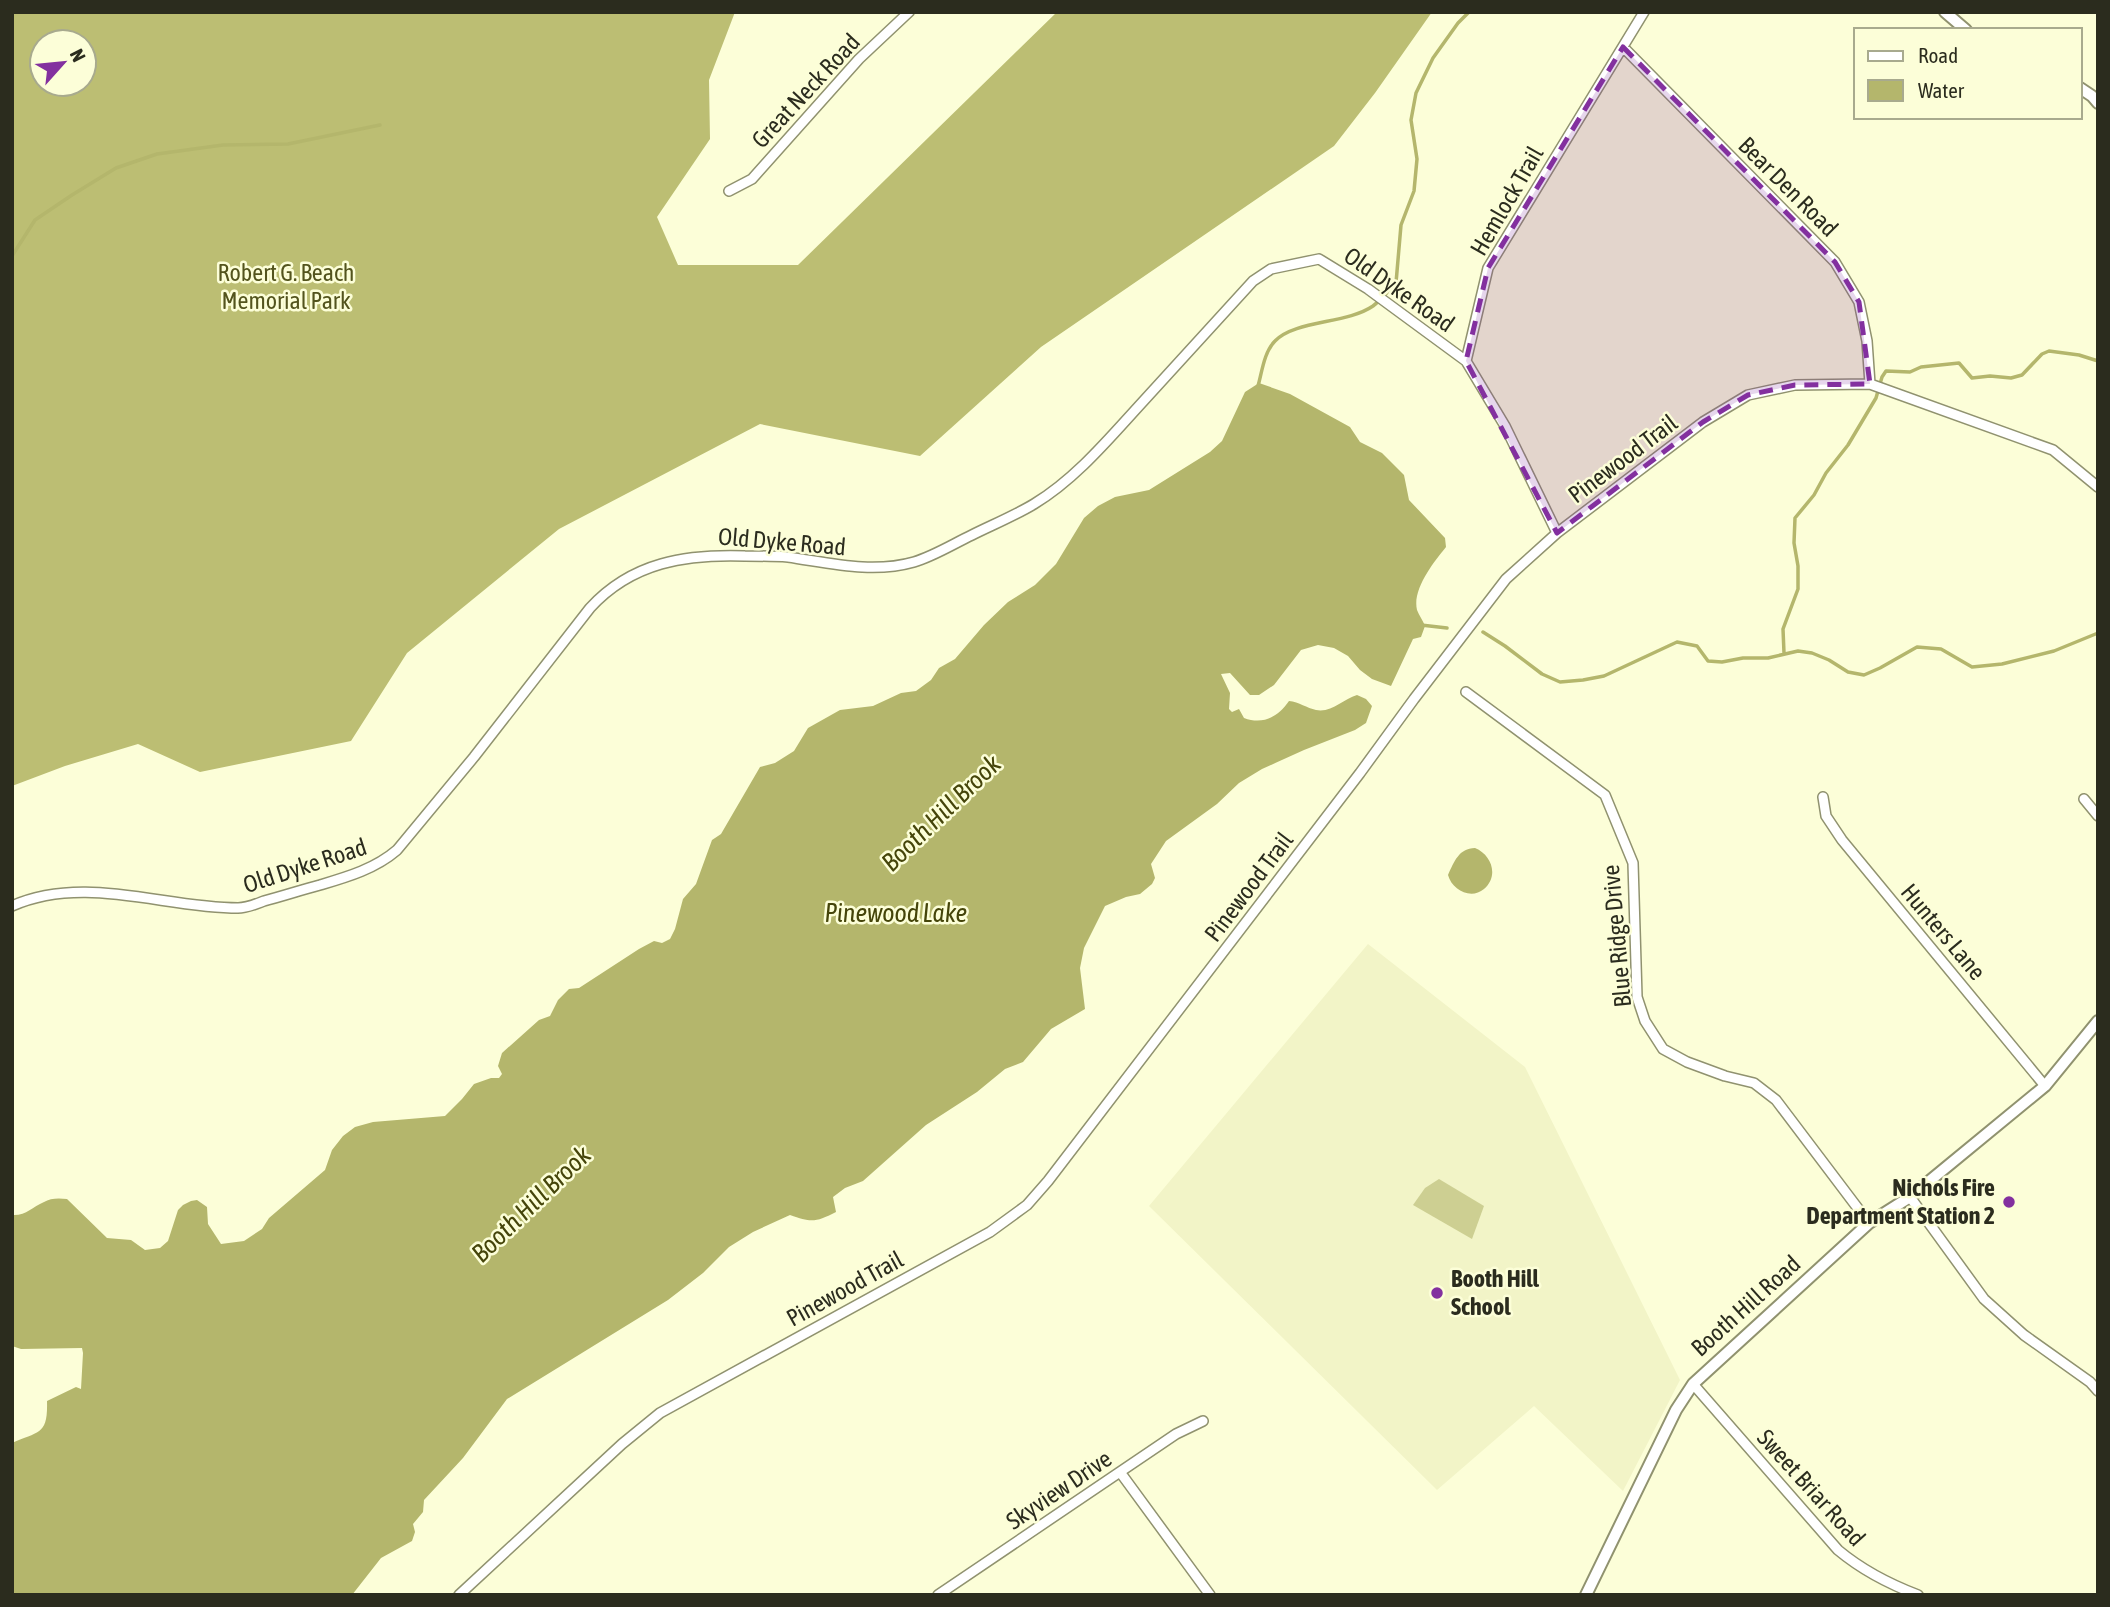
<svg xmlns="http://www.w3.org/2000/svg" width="2110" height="1607" font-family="'Asap Condensed',sans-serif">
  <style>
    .built { fill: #f2f4c7 }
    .green { fill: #cdcf92 }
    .forest { fill: #bcbe73; fill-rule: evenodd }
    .water { fill: #b4b66c }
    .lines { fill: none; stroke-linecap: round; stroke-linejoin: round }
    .stream { stroke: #b4b66c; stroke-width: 3.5 }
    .minor-casing { stroke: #90926f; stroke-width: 12 }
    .tertiary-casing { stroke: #90926f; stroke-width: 14 }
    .minor { stroke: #fff; stroke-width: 9 }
    .tertiary { stroke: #fff; stroke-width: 10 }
    .marked { fill: #83309f; fill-opacity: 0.2; stroke: #83309f; stroke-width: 5; stroke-dasharray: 14 9; stroke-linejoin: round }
    .poi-dot { fill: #83309f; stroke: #fcfed8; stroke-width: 2.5 }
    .labels { text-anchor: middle; stroke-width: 5; stroke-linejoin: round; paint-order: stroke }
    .street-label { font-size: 24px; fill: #2b2c1e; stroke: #fcfed8 }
    .park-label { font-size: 24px; fill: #53541d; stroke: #fcfed8 }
    .poi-label { font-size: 24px; font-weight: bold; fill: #2b2c1e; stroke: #fcfed8; text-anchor: end }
    .water-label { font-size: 26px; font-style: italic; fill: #45450a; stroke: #fcfed8 }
  </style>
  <rect width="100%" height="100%" fill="#fcfed8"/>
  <path class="built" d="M 1368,944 L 1525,1067 L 1680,1380 L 1623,1491 L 1534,1406 L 1437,1490 L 1149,1206 Z"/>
  <path class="green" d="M 1439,1179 L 1484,1206 L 1472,1239 L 1413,1205 L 1425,1188 Z"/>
  <path class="forest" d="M 12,12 L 735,12 L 709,80 L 710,139 L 657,217 L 678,265 L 798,265 L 1057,12 L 1432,12 L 1375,93 L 1334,146 L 1041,347 L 920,456 L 760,424 L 559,529 L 407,653 L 351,741 L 200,772 L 138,744 L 65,766 L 12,786 ZM 42,42 L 84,42 L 84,84 L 42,84 Z"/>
  <path class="water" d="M 1259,383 L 1290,394 L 1350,427 L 1360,442 L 1382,453 L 1404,475 L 1409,500 L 1445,538 L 1446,547 C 1434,562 1412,589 1417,610 C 1419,615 1423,621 1425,626 L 1421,637 L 1413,639 L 1391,686 L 1372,679 L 1360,670 L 1348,656 L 1334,648 L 1318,645 L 1301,650 L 1274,685 L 1259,695 L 1250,695 L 1230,673 L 1221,674 L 1230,693 L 1229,709 L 1232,712 L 1239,709 L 1244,718 C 1263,725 1278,717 1289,701 C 1299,702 1307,708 1316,710 C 1332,713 1343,699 1357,695 L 1366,699 L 1372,706 L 1366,723 L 1355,730 L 1304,750 L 1262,769 L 1239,783 L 1217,804 L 1166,841 L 1151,864 L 1155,878 L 1152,884 L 1140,894 L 1126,897 L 1105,906 L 1084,948 L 1080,968 L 1085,1009 L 1051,1029 L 1023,1062 L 1005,1069 L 977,1092 L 926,1125 L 863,1181 L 845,1188 L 833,1197 L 836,1212 C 816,1222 812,1223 790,1215 L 753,1232 L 729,1247 L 703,1273 L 668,1300 L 507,1399 L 463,1458 L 424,1500 L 423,1512 L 413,1524 L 415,1532 L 412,1541 L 381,1558 L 352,1595 L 12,1595 L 12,1443 C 39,1431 48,1435 47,1401 L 76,1387 L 81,1389 L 83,1353 L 82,1348 L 21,1349 L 12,1346 L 12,1215 C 26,1216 32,1207 44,1202 C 50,1198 59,1198 67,1199 L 107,1238 L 131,1240 L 145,1250 L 160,1248 L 168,1241 L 178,1210 L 183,1205 L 191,1201 L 197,1200 L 207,1207 L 208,1224 L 221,1244 L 244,1241 L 262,1229 L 269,1218 L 325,1170 L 332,1150 L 343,1136 L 355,1127 L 373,1122 L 445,1116 L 462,1099 L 474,1084 L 491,1078 L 499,1078 L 502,1074 L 498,1066 L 502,1053 L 539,1020 L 550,1016 L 558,1000 L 569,989 L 579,988 L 639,949 L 654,941 L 662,943 L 670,939 L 675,929 L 683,899 L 696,884 L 712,840 L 721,834 L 760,767 L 775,763 L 794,751 L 808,728 L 840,710 L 873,706 L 901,693 L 916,691 L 931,680 L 939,668 L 955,659 L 984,625 L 1008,602 L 1035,585 L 1056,564 L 1084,518 L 1098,506 L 1115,497 L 1149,490 L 1210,452 L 1222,441 L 1245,392 Z
    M 1475,848 C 1492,855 1499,876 1484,889 C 1471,900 1452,890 1448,875 C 1454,862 1459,848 1475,848 Z"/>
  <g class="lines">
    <path class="stream" d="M 12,256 L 35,220 L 72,195 L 116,168 L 157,154 L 223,145 L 288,144 L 380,125
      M 1258,386 C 1262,372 1264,352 1275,341 C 1295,320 1347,324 1373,306 C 1381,300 1389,290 1396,283 L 1401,225 L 1414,191 L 1417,159 L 1411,120 L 1416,93 L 1433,58 L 1458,23 L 1469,12
      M 1421,625 L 1447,628
      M 1483,632 L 1505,646 L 1542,674 L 1560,682 L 1583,680 L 1604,676 L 1677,642 L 1697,646 L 1708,661 L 1722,662 L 1743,658 L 1768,658 L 1798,651 L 1812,653 L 1829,660 L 1848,672 L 1864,675 L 1880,668 L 1917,647 L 1941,649 L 1972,667 L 2002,664 L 2054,651 L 2098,633
      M 1784,653 L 1783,629 L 1798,589 L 1798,566 L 1794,543 L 1795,518 L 1814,495 L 1826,473 L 1848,445 L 1876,398 L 1882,377 L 1886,371 L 1910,372 L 1921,367 L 1959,363 L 1972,378 L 1990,376 L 2011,378 L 2022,375 L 2042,354 L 2049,351 L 2079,355 L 2098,361"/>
    <defs>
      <path id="minor" d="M 1623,47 L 1835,262 L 1859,302 L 1867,341 L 1870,384
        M 729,191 L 752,179 L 859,59 L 909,12
        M 1557,533 L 1505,426 L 1466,361 L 1488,268 L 1644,12
        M 1466,692 L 1605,795 L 1633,863 L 1637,997 L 1645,1021 L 1663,1049 L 1687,1062 L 1725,1076 L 1754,1083 L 1776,1100 L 1869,1223
        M 1823,797 L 1826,816 L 1842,840 L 2045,1086
        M 2084,799 L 2098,816
        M 12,906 C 84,874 164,908 238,908 C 247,908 256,904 264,901 C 283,896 301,890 320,885 C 347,877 375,869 397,850 L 474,757 L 590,608 C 632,562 686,554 745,556 C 759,556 774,556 788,557 C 830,563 872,574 914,562 C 934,556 953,544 972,535 C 992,525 1014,516 1034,504 C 1074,480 1107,441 1138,407 C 1176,365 1215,323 1253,281 L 1271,269 L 1319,259 L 1368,289 L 1466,361
        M 1910,1197 L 1984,1299 L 2024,1335 L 2090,1382 L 2098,1391
        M 1693,1384 L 1838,1550 C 1862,1570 1889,1584 1918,1595
        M 1120,1472 L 1210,1595
        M 459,1595 L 622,1444 L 660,1413 L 990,1232 L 1027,1205 L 1048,1181 L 1360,773 L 1414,699 L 1506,579 L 1557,533 L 1703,422 L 1748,395 L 1795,385 L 1870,384 L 2053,450 L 2098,487
        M 938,1595 L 1176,1434 L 1203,1421"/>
      <path id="tertiary" d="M 1945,12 L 1966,30
        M 2080,88 L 2092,96 L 2098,103
        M 1586,1595 L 1676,1410 L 1693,1384 L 1869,1223 L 1910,1197 L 2045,1086 L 2098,1021"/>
    </defs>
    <use href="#minor" class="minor-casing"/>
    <use href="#tertiary" class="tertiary-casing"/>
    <use href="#minor" class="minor"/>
    <use href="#tertiary" class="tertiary"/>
  </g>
  <path class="marked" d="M 1623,47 L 1835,262 L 1859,302 L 1870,384 L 1795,385 L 1748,395 L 1703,422 L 1557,533 L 1466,361 L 1488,268 Z"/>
  <g class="poi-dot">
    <circle cx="2009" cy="1202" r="7"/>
    <circle cx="1437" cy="1293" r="7"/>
  </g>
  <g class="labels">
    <g class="street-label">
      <text transform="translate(806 91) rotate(-47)" y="8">Great Neck Road</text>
      <text transform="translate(1788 187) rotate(45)" y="8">Bear Den Road</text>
      <text transform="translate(1507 201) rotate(-60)" y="8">Hemlock Trail</text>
      <text transform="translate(1399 290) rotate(35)" y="8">Old Dyke Road</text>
      <text transform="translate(1623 459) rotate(-37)" y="8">Pinewood Trail</text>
      <text transform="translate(782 542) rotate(5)" y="8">Old Dyke Road</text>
      <text transform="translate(305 866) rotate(-18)" y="8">Old Dyke Road</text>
      <text transform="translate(1249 887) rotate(-53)" y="8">Pinewood Trail</text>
      <text transform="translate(1943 932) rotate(50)" y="8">Hunters Lane</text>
      <text transform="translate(1617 936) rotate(-95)" y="8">Blue Ridge Drive</text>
      <text transform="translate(845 1289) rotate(-29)" y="8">Pinewood Trail</text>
      <text transform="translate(1746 1306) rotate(-42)" y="8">Booth Hill Road</text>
      <text transform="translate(1811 1488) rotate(48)" y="8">Sweet Briar Road</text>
      <text transform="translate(1059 1490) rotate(-34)" y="8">Skyview Drive</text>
    </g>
    <g class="park-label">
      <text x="286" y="281">Robert G. Beach<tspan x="286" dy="28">Memorial Park</tspan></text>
    </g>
    <g class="poi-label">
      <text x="1995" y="1196">Nichols Fire<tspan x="1995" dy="28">Department Station 2</tspan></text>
      <text x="1451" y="1287" text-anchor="start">Booth Hill<tspan x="1451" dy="28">School</tspan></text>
    </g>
    <g class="water-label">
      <text transform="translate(941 813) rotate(-44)" y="9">Booth Hill Brook</text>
      <text x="896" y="922">Pinewood Lake</text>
      <text transform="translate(531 1204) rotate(-44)" y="9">Booth Hill Brook</text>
    </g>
  </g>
  <rect width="2110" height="1607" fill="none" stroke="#2b2c1e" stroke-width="28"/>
  <rect x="1854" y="28" width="228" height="91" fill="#fcfed8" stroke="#a8aa8e" stroke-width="2"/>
  <rect x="1868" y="51" width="35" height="10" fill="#ffffff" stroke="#a8aa8e" stroke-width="2"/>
  <text x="1918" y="63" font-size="21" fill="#2b2c1e">Road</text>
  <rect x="1868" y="80" width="35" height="21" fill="#b4b66c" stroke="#a8aa8e" stroke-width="2"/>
  <text x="1918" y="98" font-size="21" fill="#2b2c1e">Water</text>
  <g transform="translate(63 63) rotate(63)"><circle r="33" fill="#fcfed8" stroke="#a8aa8e" stroke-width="2"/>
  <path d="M0-5L12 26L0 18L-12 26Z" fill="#83309f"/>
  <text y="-10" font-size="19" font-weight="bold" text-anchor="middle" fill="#2b2c1e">N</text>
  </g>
</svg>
